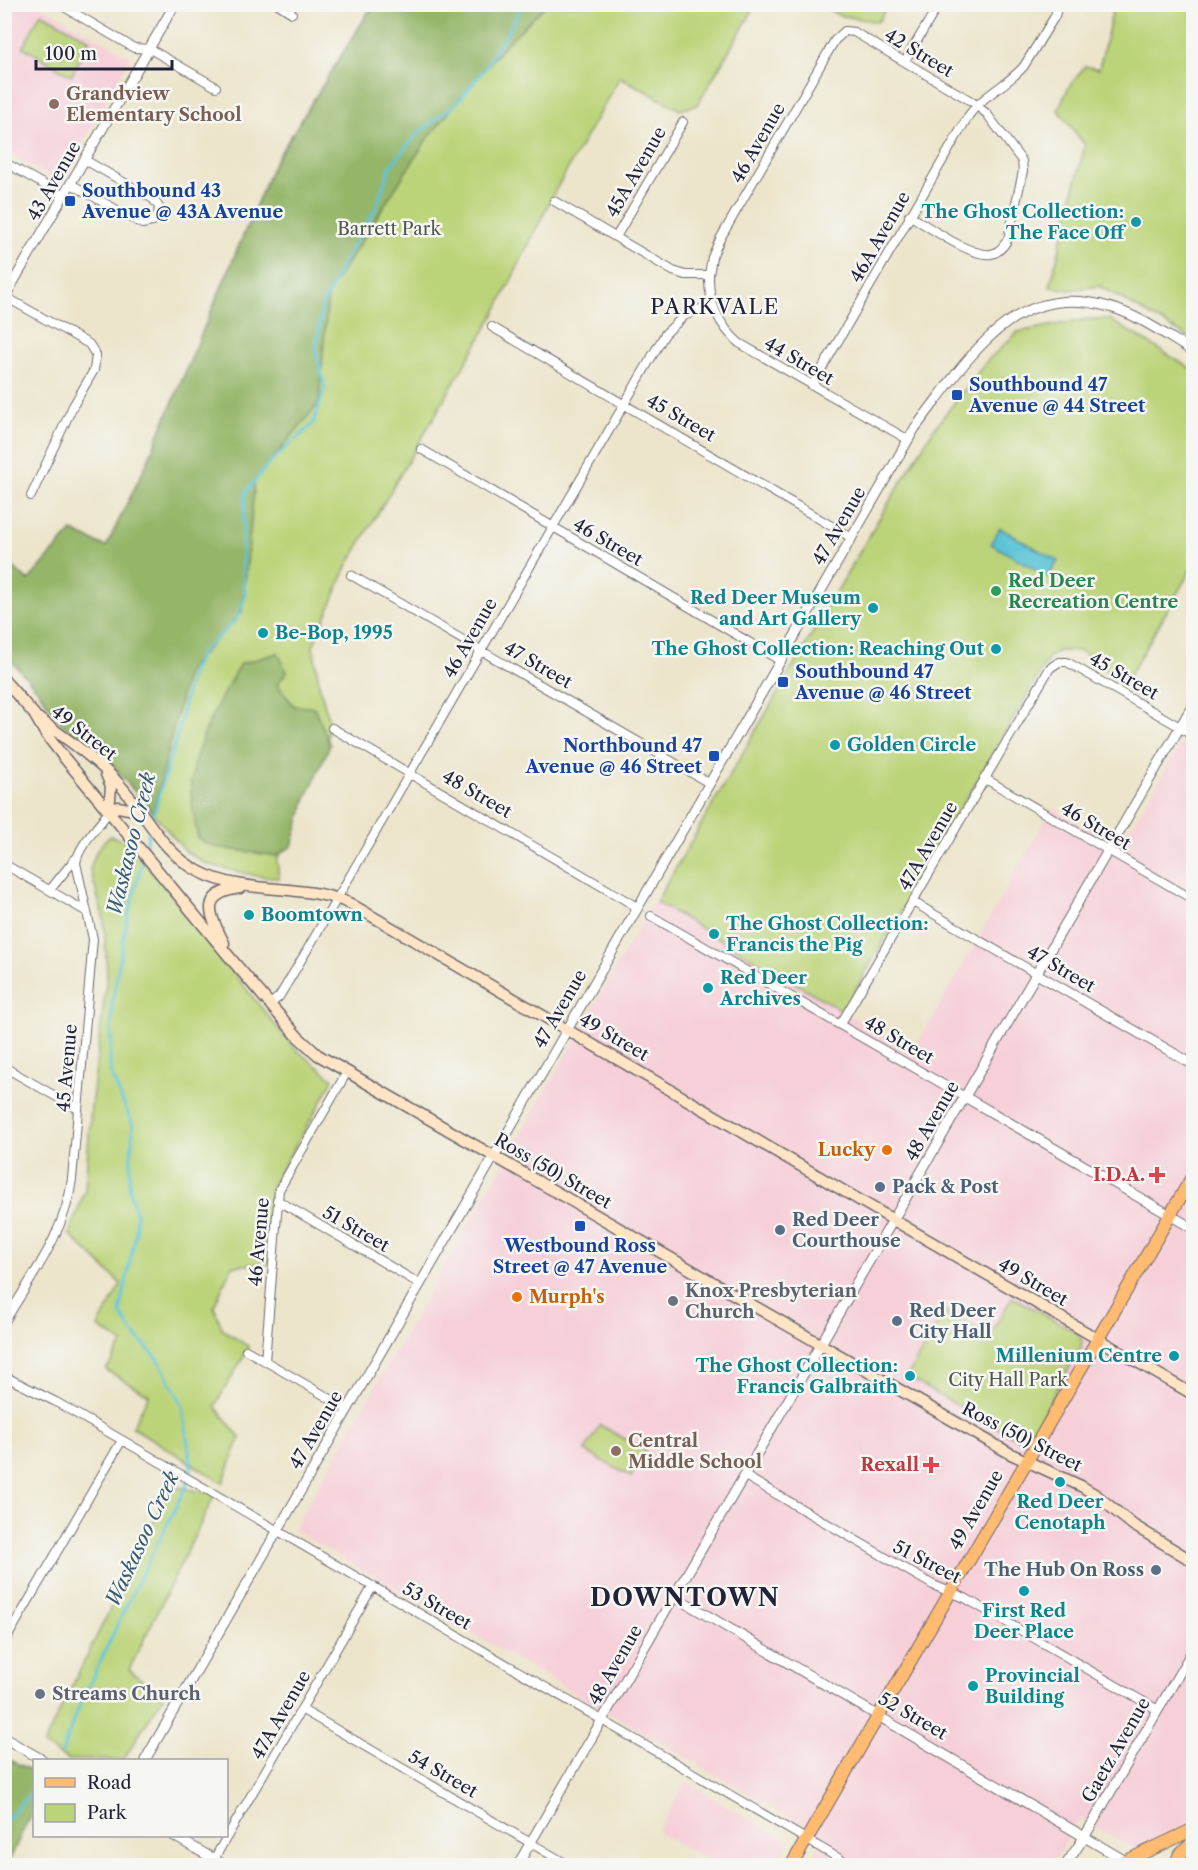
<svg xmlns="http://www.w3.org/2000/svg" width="1198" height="1870" font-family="'Libre Caslon Text',serif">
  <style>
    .built { fill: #f6cfd8 }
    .green { fill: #bcd479; stroke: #6f7b5a; stroke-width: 1.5 }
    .forest { fill: #95b669; stroke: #5c6c52; stroke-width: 1.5 }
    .water { fill: #5bc4d7; stroke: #3e7389; stroke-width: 1.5 }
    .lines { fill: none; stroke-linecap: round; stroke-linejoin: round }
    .stream { stroke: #5bc4d7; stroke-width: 3 }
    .minor-casing { stroke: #69666d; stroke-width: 10 }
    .tertiary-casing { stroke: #69666d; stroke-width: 11 }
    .secondary-casing { stroke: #69666d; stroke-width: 13 }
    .primary-casing { stroke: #69666d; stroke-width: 14 }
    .minor { stroke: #fff; stroke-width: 8 }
    .tertiary { stroke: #fff; stroke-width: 9 }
    .secondary { stroke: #ffe4c6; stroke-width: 10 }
    .primary { stroke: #ffbb71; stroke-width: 12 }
    .education-dot { fill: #8d6e63; stroke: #f6f6f2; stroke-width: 2 }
    .transit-dot { fill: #1a4fb4; stroke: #f6f6f2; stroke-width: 2 }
    .culture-dot { fill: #0f9aa8; stroke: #f6f6f2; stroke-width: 2 }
    .leisure-dot { fill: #2e9e5b; stroke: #f6f6f2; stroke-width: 2 }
    .food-dot { fill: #e8710a; stroke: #f6f6f2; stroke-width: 2 }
    .health-dot { fill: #e0444e; stroke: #f6f6f2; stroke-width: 2 }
    .service-dot { fill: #5c6f8a; stroke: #f6f6f2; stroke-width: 2 }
    .worship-dot { fill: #6b7280; stroke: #f6f6f2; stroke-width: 2 }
    .labels { text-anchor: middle; stroke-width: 5; stroke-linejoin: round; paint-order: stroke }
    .street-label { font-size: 18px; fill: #22223b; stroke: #f6f6f2 }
    .education-label { font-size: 18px; font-weight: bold; fill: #785e54; stroke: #f6f6f2; text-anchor: start }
    .transit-label { font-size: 18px; font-weight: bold; fill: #164399; stroke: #f6f6f2; text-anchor: start }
    .culture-label { font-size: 18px; font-weight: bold; fill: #0d838f; stroke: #f6f6f2; text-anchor: start }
    .park-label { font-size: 18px; fill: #50574e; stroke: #f6f6f2 }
    .leisure-label { font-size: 18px; font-weight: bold; fill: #27864d; stroke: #f6f6f2; text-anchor: start }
    .food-label { font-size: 18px; font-weight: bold; fill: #c56008; stroke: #f6f6f2; text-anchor: end }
    .health-label { font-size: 18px; font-weight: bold; fill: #be3a42; stroke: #f6f6f2; text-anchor: end }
    .service-label { font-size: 18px; font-weight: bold; fill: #4e5e75; stroke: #f6f6f2; text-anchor: start }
    .worship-label { font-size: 18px; font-weight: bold; fill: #5b616d; stroke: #f6f6f2; text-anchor: start }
    .water-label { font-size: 20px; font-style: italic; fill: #365b72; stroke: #f6f6f2 }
    .quarter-label { font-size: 21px; letter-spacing: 1.5px; fill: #22223b; stroke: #f6f6f2 }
    .district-label { font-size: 24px; font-weight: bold; letter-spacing: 1.5px; fill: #22223b; stroke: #f6f6f2 }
  </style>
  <rect width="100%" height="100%" fill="#f6f6f2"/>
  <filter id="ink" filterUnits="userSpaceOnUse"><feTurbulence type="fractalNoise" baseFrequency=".0167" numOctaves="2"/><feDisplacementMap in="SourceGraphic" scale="12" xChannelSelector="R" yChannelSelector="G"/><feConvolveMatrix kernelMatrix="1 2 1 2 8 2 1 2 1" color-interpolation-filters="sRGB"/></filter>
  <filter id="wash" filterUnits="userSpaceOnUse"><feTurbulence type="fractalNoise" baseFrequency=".008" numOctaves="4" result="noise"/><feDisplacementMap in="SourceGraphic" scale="24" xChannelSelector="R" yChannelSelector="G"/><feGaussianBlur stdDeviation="1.35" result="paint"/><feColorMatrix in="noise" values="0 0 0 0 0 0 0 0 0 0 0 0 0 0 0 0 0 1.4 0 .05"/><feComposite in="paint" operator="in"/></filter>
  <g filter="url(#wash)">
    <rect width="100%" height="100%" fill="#ece5cb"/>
    <path class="built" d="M 5,5 L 39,5 L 131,57 L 60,182 L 5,151 Z
      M 1193,723 L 1193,1822 L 1136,1850 L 1080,1818 L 1052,1865 L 807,1865 L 823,1837 L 293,1530 L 654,901 L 913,1052 L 1052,808 L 1120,846 Z
      M 686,1782 L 789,1843 L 776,1865 L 715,1865 L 657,1832 Z"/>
    <path class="green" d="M 373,5 L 756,5 L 697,105 L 680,110 L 620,77 L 554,193 L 495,313 L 348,564 L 313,646 L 320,688 L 329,721 L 327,743 L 288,844 L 277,859 L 279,878 L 257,876 L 206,864 L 185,851 L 114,767 L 61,723 L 37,689 L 5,654 L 4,559 L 28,581 L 72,531 L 106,547 L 146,465 L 274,163 Z
      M 821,5 L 888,5 L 878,22 L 838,15 Z
      M 1114,5 L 1193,5 L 1193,340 L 1099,286 L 1070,290 L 1050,287 L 1085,145 L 1058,110 L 1069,87 L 1085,66 L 1099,69 Z
      M 41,13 L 90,40 L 71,76 L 23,47 Z
      M 1088,319 L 1109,319 L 1193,370 L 1193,566 L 1124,685 L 1081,651 L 1059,651 L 1049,657 L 843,1011 L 656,902 L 880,517 L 933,430 L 987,361 L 1018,332 Z
      M 111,836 L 129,843 L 293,1047 L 333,1079 L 323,1099 L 271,1187 L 269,1263 L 232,1266 L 214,1306 L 222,1329 L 249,1347 L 215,1406 L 240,1438 L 223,1483 L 132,1427 L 149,1395 L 106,1370 L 123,1343 L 98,1327 L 121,1284 L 69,1234 L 85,1190 L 91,1108 L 107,976 L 104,920 L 90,869 L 96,852 L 105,840 Z
      M 1012,1297 L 1075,1331 C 1081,1336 1083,1340 1081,1348 L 1028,1439 L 1022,1442 L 907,1377 L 945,1311 L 990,1336 Z
      M 600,1425 L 646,1451 L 631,1477 L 585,1451 Z
      M 171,1486 L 215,1494 L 129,1670 L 163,1697 L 123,1760 L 69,1760 L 43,1745 Z"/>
    <path class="forest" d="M 373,5 L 546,5 L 503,47 L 427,139 L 328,293 L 319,403 L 255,480 L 242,612 L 187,671 L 153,813 L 114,767 L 61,723 L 37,689 L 5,654 L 5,559 L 28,581 L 72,531 L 106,547 L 146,465 L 274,163 Z
      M 278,653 L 287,672 L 277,684 L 294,706 L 314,707 L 330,745 L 305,801 L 292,846 L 276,856 L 215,847 L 198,839 C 195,821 190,802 191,784 C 195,742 220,699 240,664 Z
      M 4,1757 L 34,1772 L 34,1806 L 7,1866 L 4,1865 Z"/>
    <path class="water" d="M 1000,528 L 1058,561 L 1048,577 L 991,544 Z"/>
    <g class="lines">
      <path class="stream" d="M 151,822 L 178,732 L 190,676 L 201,653 L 237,619 L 245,597 L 242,554 L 245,494 L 270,462 L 313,424 L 325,388 L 316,350 L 322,306 L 348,254 L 376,208 L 390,167 L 416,135 L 456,104 L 484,70 L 524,4
        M 144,851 L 150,829
        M 62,1753 L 74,1718 L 128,1602 L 187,1485 L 191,1469 L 183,1406 L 158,1359 L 132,1332 L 120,1312 L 136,1232 L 136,1213 L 129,1186 L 133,1125 L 110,1072 L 112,1003 L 126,925 L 143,858
        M 4,1822 L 34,1790"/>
    </g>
  </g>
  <g filter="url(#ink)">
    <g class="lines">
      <defs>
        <path id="minor" d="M 59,4 L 134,48 L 150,49 L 216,87
          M 278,4 L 292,13
          M 905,61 L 939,4
          M 4,162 L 64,196
          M 71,184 L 142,224 L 152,222 L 158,214 L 159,207 L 153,199 L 85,160
          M 554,201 L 673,271 L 685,275 L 709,275 C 708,303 719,325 739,343 L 907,439
          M 616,237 L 683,122
          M 709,275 L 712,257 L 720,239 L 835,40 L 845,31 L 854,32 L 971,101 L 987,114 L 1022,161 L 1023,171 L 1008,239 C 1004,246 999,253 991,254 C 970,257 928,226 909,215
          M 4,296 L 89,344 L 96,355 L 94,370 L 73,406 L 31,496
          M 492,327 L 852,538
          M 812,386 L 969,115 C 984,94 1008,85 1024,66 L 1055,16 L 1058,4
          M 421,449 L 781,661
          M 351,575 L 709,783
          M 332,728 L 637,907
          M 984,778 L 1194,900
          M 4,864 L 87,912
          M 50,890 L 75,859
          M 913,902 L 1037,974
          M 651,916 L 965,1097
          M 270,1004 L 279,997 L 303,957 L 665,334 L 684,316 L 712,304
          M 840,1025 L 1050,668 L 1059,662 L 1067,662 L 1180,727
          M 4,1067 L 78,1109
          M 277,1200 L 420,1284
          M 4,1323 C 31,1277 66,1232 72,1179 L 93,939 L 76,863 C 79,844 99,827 109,811
          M 246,1350 L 348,1409
          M 265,1361 L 279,1190 L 347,1072
          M 4,1376 L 56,1402 L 122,1440 L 852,1866
          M 745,1476 L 933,1585 L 965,1598 L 1158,1710
          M 4,1643 L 122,1440
          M 301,1709 L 570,1866
          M 214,1859 L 373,1586"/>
        <path id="tertiary" d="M 4,298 L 175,4
          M 1180,727 L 1194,736
          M 1037,974 L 1194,1065
          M 965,1097 L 1194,1229
          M 674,1596 L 1134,1866
          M 4,1738 L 43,1760
          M 145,1760 L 915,428 C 966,363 1012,278 1109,307 C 1139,315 1167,336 1194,352
          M 174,1836 L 226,1866
          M 517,1866 L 1194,703
          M 1065,1866 L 1085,1836 L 1194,1648"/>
        <path id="secondary" d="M 4,680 L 34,714 L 45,733 L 62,755 L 232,960 L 298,1037 L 318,1055 L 1011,1454 L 1081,1486 L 1096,1495 L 1133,1525 L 1194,1562
          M 38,718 C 65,738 98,760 120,785 C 147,815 162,853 200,872 C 247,896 303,882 351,904 L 1194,1395
          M 106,774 L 111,786 L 109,811
          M 109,811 L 118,807 L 140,811
          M 224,943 C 210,915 198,894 240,888"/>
        <path id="primary" d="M 791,1866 L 1194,1174
          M 1116,1866 L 1194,1829
          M 1175,1866 L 1179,1856 L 1194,1841"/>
      </defs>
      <use href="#minor" class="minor-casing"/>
      <use href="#tertiary" class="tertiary-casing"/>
      <use href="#secondary" class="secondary-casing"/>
      <use href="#primary" class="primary-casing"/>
      <use href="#minor" class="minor"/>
      <use href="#tertiary" class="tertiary"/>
      <use href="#secondary" class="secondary"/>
      <use href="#primary" class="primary"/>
    </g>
  </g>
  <g class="education-dot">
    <circle cx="54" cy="104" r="6"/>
    <circle cx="616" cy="1451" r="6"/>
  </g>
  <g class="transit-dot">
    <rect x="64" y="195" width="12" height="12" rx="3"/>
    <rect x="951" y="389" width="12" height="12" rx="3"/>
    <rect x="777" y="676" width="12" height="12" rx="3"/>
    <rect x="708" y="750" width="12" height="12" rx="3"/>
    <rect x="574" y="1220" width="12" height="12" rx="3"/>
  </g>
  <g class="culture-dot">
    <circle cx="1136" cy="222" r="6"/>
    <circle cx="873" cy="608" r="6"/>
    <circle cx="263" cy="633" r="6"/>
    <circle cx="996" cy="649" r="6"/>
    <circle cx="835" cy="745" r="6"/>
    <circle cx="249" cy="915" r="6"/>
    <circle cx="714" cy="934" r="6"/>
    <circle cx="708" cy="988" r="6"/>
    <circle cx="1174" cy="1356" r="6"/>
    <circle cx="910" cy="1376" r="6"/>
    <circle cx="1060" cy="1482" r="6"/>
    <circle cx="1024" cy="1591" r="6"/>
    <circle cx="973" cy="1686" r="6"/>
  </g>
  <circle class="leisure-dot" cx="996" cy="591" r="6"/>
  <g class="food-dot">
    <circle cx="887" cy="1150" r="6"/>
    <circle cx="517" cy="1297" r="6"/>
  </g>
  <g class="health-dot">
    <path d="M1154 1166h6v6h6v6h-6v6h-6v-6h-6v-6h6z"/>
    <path d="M928 1456h6v6h6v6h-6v6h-6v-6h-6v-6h6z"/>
  </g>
  <g class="service-dot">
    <circle cx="880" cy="1187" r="6"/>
    <circle cx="780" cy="1230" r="6"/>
    <circle cx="897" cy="1321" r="6"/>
    <circle cx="1156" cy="1570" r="6"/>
  </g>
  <g class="worship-dot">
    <circle cx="673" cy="1301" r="6"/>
    <circle cx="40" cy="1694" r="6"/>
  </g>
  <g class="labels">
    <g class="street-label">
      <text transform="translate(919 53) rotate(31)" y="6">42 Street</text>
      <text transform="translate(758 143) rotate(-60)" y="6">46 Avenue</text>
      <text transform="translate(636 172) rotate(-60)" y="6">45A Avenue</text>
      <text transform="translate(54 181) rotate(-60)" y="6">43 Avenue</text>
      <text transform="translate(880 237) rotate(-60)" y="6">46A Avenue</text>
      <text transform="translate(799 361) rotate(30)" y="6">44 Street</text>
      <text transform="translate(681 418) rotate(30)" y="6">45 Street</text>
      <text transform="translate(839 526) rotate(-60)" y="6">47 Avenue</text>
      <text transform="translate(608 542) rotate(30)" y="6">46 Street</text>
      <text transform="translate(470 638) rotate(-60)" y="6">46 Avenue</text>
      <text transform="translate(538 665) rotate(30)" y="6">47 Street</text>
      <text transform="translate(1124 676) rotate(30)" y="6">45 Street</text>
      <text transform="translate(84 733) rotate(38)" y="6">49 Street</text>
      <text transform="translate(477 794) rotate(30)" y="6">48 Street</text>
      <text transform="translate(1096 826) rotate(30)" y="6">46 Street</text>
      <text transform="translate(928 846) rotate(-60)" y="6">47A Avenue</text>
      <text transform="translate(1061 969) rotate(30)" y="6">47 Street</text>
      <text transform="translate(560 1009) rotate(-60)" y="6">47 Avenue</text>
      <text transform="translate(614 1037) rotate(30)" y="6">49 Street</text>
      <text transform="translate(899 1040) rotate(30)" y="6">48 Street</text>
      <text transform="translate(67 1068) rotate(-85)" y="6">45 Avenue</text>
      <text transform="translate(932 1121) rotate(-60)" y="6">48 Avenue</text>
      <text transform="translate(553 1171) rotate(30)" y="6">Ross (50) Street</text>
      <text transform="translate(356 1229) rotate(30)" y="6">51 Street</text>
      <text transform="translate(259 1242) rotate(-85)" y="6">46 Avenue</text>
      <text transform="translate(1033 1282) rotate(30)" y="6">49 Street</text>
      <text transform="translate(316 1430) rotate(-60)" y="6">47 Avenue</text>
      <text transform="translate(1022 1437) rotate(27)" y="6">Ross (50) Street</text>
      <text transform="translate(976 1510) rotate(-60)" y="6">49 Avenue</text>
      <text transform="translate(927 1562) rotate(27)" y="6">51 Street</text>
      <text transform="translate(437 1606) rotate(30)" y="6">53 Street</text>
      <text transform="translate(615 1665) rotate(-60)" y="6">48 Avenue</text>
      <text transform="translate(281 1715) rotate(-60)" y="6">47A Avenue</text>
      <text transform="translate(913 1716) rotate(30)" y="6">52 Street</text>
      <text transform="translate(1116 1750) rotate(-60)" y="6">Gaetz Avenue</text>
      <text transform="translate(443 1774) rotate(30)" y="6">54 Street</text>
    </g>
    <g class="education-label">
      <text x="66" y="100">Grandview<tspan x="66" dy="21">Elementary School</tspan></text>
      <text x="628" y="1447">Central<tspan x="628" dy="21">Middle School</tspan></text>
    </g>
    <g class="transit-label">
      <text x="82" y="197">Southbound 43<tspan x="82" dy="21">Avenue @ 43A Avenue</tspan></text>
      <text x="969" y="391">Southbound 47<tspan x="969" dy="21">Avenue @ 44 Street</tspan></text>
      <text x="795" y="678">Southbound 47<tspan x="795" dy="21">Avenue @ 46 Street</tspan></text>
      <text x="702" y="752" text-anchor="end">Northbound 47<tspan x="702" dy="21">Avenue @ 46 Street</tspan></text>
      <text x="580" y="1252" text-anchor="middle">Westbound Ross<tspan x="580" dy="21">Street @ 47 Avenue</tspan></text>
    </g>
    <g class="culture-label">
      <text x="1124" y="218" text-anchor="end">The Ghost Collection:<tspan x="1124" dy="21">The Face Off</tspan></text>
      <text x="861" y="604" text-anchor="end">Red Deer Museum<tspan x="861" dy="21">and Art Gallery</tspan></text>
      <text x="275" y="639">Be-Bop, 1995</text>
      <text x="984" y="655" text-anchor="end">The Ghost Collection: Reaching Out</text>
      <text x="847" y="751">Golden Circle</text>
      <text x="261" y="921">Boomtown</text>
      <text x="726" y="930">The Ghost Collection:<tspan x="726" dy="21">Francis the Pig</tspan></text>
      <text x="720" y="984">Red Deer<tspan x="720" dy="21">Archives</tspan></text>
      <text x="1162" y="1362" text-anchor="end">Millenium Centre</text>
      <text x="898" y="1372" text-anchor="end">The Ghost Collection:<tspan x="898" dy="21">Francis Galbraith</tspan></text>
      <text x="1060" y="1508" text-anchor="middle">Red Deer<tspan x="1060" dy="21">Cenotaph</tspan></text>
      <text x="1024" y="1617" text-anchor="middle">First Red<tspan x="1024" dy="21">Deer Place</tspan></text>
      <text x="985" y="1682">Provincial<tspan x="985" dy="21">Building</tspan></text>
    </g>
    <g class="park-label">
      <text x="389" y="235">Barrett Park</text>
      <text x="1008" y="1386">City Hall Park</text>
    </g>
    <g class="leisure-label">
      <text x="1008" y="587">Red Deer<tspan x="1008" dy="21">Recreation Centre</tspan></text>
    </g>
    <g class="food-label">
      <text x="875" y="1156">Lucky</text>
      <text x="529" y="1303" text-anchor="start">Murph's</text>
    </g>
    <g class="health-label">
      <text x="1145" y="1181">I.D.A.</text>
      <text x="919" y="1471">Rexall</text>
    </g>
    <g class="service-label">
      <text x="892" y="1193">Pack &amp; Post</text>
      <text x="792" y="1226">Red Deer<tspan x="792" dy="21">Courthouse</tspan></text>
      <text x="909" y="1317">Red Deer<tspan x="909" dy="21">City Hall</tspan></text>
      <text x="1144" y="1576" text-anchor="end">The Hub On Ross</text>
    </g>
    <g class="worship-label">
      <text x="685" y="1297">Knox Presbyterian<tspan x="685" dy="21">Church</tspan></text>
      <text x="52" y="1700">Streams Church</text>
    </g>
    <g class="water-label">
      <text transform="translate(131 844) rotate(-76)" y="7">Waskasoo Creek</text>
      <text transform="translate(142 1539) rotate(-65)" y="7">Waskasoo Creek</text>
    </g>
    <g class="quarter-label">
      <text x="715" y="314">PARKVALE</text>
    </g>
    <g class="district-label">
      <text x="685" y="1606">DOWNTOWN</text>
    </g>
  </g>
  <rect width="1198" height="1870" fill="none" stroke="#f6f6f2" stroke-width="24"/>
  <rect x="33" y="1759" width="195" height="78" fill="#f6f6f2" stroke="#a1a1a9" stroke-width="1.5"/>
  <rect x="45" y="1778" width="30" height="9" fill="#ffbb71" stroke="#a1a1a9" stroke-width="1.5"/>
  <text x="87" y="1789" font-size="18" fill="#22223b">Road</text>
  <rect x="45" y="1804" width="30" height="18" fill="#bcd479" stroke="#a1a1a9" stroke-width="1.5"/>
  <text x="87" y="1819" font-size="18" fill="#22223b">Park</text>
  <path d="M36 60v9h136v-9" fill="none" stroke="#22223b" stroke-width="3"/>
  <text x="45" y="60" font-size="18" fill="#22223b" stroke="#f6f6f2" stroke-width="4.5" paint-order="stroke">100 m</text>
</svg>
